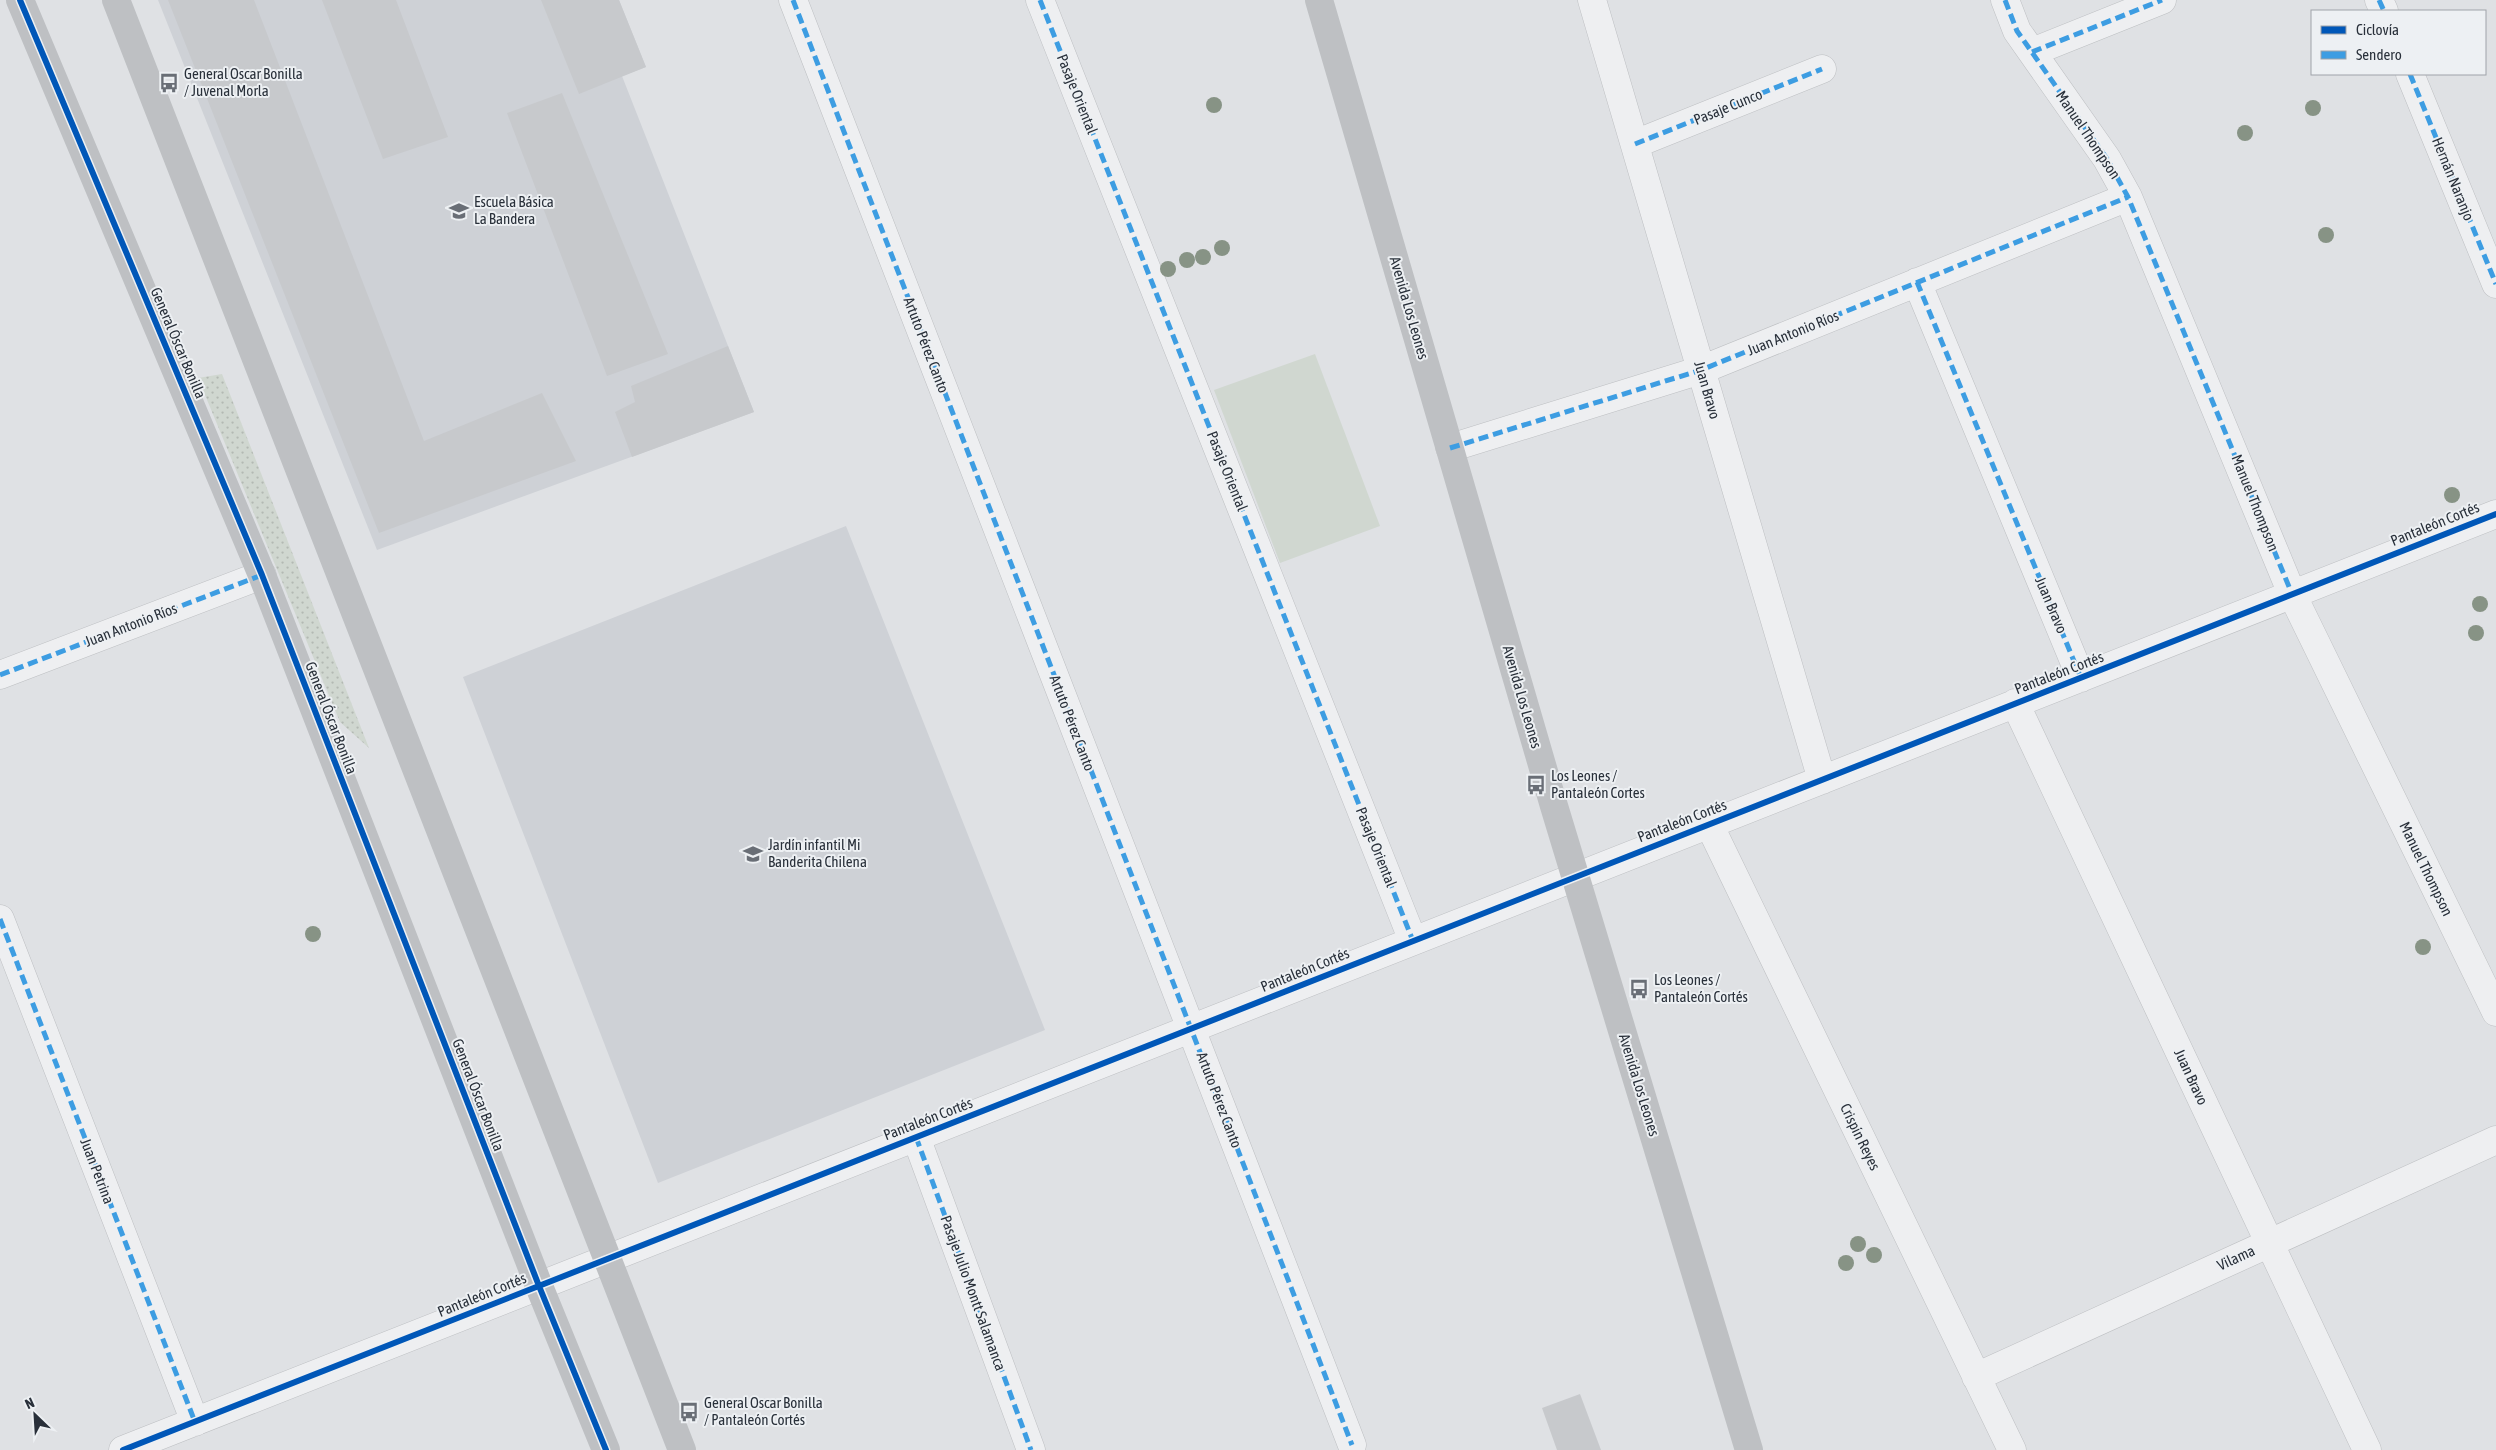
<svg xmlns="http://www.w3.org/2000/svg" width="2496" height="1450" font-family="'Asap Condensed',sans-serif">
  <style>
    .built { fill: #ced1d6 }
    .grass { fill: url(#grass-dots) }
    .pitch { fill: #d0d7d0 }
    .building { fill: #c7c9cc }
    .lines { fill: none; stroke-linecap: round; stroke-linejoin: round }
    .street-casing { stroke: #bdbfc2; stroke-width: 29 }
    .street { stroke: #eeeff1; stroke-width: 28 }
    .secondary { stroke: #bec0c3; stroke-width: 28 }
    .quiet { stroke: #3d9de2; stroke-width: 5; stroke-dasharray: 10 5; stroke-linecap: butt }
    .cycleway-casing { stroke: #edf0f3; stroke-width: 9 }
    .cycleway { stroke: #0057b8; stroke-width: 6 }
    .tree { fill: #879385 }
    .labels { text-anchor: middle; stroke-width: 4; stroke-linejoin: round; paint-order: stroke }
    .poi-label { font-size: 15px; fill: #29303a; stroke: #edf0f3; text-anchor: start }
    .street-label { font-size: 15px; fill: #29303a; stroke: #edf0f3 }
  </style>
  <defs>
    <pattern id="grass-dots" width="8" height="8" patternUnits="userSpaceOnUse" patternTransform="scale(1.25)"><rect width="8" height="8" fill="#d0d7d0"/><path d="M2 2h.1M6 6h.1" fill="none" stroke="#b3b9b3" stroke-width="1.8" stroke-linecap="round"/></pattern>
  </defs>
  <rect width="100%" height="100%" fill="#dfe1e4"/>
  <path class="built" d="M 158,0 L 619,0 L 646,67 L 622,76 L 754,412 L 377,550 Z
    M 846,526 L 1045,1030 L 658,1183 L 463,677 Z"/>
  <path class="grass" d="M 222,374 L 369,748 L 340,722 L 198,378 Z"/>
  <path class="pitch" d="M 1315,354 L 1380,526 L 1280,563 L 1214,390 Z"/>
  <path class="building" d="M 168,0 L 254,0 L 424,441 L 542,393 L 576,461 L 379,533 Z
    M 322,0 L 396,0 L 448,137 L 383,159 Z
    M 541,0 L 619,0 L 646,67 L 579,94 Z
    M 562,93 L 668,354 L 607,376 L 507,113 Z
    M 728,346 L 754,412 L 632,457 L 615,412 L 635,402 L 631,386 Z
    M 1580,1394 L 1601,1450 L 1557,1450 L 1542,1408 Z"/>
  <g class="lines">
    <defs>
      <path id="street" d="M 793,0 L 1352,1445
        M 1040,0 L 1413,941
        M 1592,0 L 1822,780
        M 2005,0 L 2017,31 L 2107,159 L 2128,197 L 2292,594 L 2496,1012
        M 2379,0 L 2384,11
        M 2032,52 L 2162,0
        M 2410,74 L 2496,284
        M 1635,144 L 1822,69
        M 1917,282 L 2081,678
        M 1450,448 L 1701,370 L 2128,197
        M 0,675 L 262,575
        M 2015,703 L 2367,1450
        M 1709,824 L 2012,1450
        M 0,919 L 195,1422
        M 916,1137 L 1031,1450
        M 1976,1377 L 2496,1140
        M 123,1450 L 2496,514"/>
    </defs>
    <use href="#street" class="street-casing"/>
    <use href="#street" class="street"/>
    <path class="secondary" d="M 20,0 L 262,575 L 539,1286 L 606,1450
      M 116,0 L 682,1450
      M 1319,0 L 1554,806 L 1749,1450"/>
    <path class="quiet" d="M 793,0 L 1352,1445
      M 1040,0 L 1413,941
      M 2005,0 L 2017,31 L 2107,159 L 2128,197 L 2292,594
      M 2379,0 L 2384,11
      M 2032,52 L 2162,0
      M 2410,74 L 2496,284
      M 1635,144 L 1822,69
      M 1917,282 L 2081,678
      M 1450,448 L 1701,370 L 2128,197
      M 0,675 L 262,575
      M 0,919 L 195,1422
      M 916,1137 L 1031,1450"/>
    <defs>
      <path id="cycleway" d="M 20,0 L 262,575 L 539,1286 L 606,1450
        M 123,1450 L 2496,514"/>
    </defs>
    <use href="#cycleway" class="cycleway-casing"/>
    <use href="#cycleway" class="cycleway"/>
  </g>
  <g class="tree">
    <circle cx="1214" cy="105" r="8"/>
    <circle cx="2313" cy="108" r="8"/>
    <circle cx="2245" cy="133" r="8"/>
    <circle cx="2326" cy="235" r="8"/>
    <circle cx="1222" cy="248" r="8"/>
    <circle cx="1203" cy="257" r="8"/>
    <circle cx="1187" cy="260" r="8"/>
    <circle cx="1168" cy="269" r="8"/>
    <circle cx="2452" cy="495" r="8"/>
    <circle cx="2480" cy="604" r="8"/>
    <circle cx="2476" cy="633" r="8"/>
    <circle cx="313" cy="934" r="8"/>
    <circle cx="2423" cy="947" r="8"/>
    <circle cx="1858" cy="1244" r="8"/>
    <circle cx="1874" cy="1255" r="8"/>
    <circle cx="1846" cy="1263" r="8"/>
  </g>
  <defs>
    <symbol id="bus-bare" viewBox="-9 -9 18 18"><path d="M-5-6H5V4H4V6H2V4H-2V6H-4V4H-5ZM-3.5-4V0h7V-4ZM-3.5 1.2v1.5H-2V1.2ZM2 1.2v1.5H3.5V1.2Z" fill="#696e76" stroke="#edf0f3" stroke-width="2.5" paint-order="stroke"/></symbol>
    <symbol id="school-bare" viewBox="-9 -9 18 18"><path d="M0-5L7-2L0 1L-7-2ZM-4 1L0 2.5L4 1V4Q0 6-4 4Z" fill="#696e76" stroke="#edf0f3" stroke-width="2.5" paint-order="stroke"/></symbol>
  </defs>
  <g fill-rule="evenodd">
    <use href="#bus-bare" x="155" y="69" width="28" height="28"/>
    <use href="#school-bare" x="445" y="197" width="28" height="28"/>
    <use href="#bus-bare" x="1522" y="771" width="28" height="28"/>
    <use href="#school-bare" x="739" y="840" width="28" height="28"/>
    <use href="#bus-bare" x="1625" y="975" width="28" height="28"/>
    <use href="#bus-bare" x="675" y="1398" width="28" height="28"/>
  </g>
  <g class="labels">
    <g class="poi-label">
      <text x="184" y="79">General Oscar Bonilla<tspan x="184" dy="17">/ Juvenal Morla</tspan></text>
      <text x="474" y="207">Escuela Básica<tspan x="474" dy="17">La Bandera</tspan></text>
      <text x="1551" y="781">Los Leones /<tspan x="1551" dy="17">Pantaleón Cortes</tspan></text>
      <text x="768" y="850">Jardín infantil Mi<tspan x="768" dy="17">Banderita Chilena</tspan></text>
      <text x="1654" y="985">Los Leones /<tspan x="1654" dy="17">Pantaleón Cortés</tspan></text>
      <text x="704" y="1408">General Oscar Bonilla<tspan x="704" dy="17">/ Pantaleón Cortés</tspan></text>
    </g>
    <g class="street-label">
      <text transform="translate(1077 94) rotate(68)" y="5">Pasaje Oriental</text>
      <text transform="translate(1728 107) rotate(-22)" y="5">Pasaje Cunco</text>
      <text transform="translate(2088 135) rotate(56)" y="5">Manuel Thompson</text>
      <text transform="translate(2453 179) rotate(68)" y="5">Hernán Naranjo</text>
      <text transform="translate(1409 308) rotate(74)" y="5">Avenida Los Leones</text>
      <text transform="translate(1793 333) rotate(-22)" y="5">Juan Antonio Ríos</text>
      <text transform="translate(178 343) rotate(67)" y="5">General Óscar Bonilla</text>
      <text transform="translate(926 345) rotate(69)" y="5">Artuto Pérez Canto</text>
      <text transform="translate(1707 390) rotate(74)" y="5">Juan Bravo</text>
      <text transform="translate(1227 471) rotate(68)" y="5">Pasaje Oriental</text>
      <text transform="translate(2255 503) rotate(68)" y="5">Manuel Thompson</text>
      <text transform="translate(2435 524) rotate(-22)" y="5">Pantaleón Cortés</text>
      <text transform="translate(2051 605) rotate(67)" y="5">Juan Bravo</text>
      <text transform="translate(131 625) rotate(-21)" y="5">Juan Antonio Ríos</text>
      <text transform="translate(2059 673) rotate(-21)" y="5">Pantaleón Cortés</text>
      <text transform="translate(1522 697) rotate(74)" y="5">Avenida Los Leones</text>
      <text transform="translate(331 718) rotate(69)" y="5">General Óscar Bonilla</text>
      <text transform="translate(1072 723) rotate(69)" y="5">Artuto Pérez Canto</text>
      <text transform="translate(1682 821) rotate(-21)" y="5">Pantaleón Cortés</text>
      <text transform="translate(1376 847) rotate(68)" y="5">Pasaje Oriental</text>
      <text transform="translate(2426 869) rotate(64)" y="5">Manuel Thompson</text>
      <text transform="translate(1305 970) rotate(-22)" y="5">Pantaleón Cortés</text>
      <text transform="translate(2191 1077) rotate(65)" y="5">Juan Bravo</text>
      <text transform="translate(1639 1085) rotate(73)" y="5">Avenida Los Leones</text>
      <text transform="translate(478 1095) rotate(69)" y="5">General Óscar Bonilla</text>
      <text transform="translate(1219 1100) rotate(69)" y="5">Artuto Pérez Canto</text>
      <text transform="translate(928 1119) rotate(-21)" y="5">Pantaleón Cortés</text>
      <text transform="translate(1860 1137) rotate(64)" y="5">Crispín Reyes</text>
      <text transform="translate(97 1171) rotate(69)" y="5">Juan Petrina</text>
      <text transform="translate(2236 1258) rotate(-25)" y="5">Vilama</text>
      <text transform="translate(973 1293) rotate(70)" y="5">Pasaje Julio Montt Salamanca</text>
      <text transform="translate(482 1295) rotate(-22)" y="5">Pantaleón Cortés</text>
    </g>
  </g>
  <rect x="2311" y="10" width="175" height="65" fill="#edf0f3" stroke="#9fa3a9"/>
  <rect x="2321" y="26" width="25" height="8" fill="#0057b8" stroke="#9fa3a9"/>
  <text x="2356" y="35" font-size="15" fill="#29303a">Ciclovía</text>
  <rect x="2321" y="51" width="25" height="8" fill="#3d9de2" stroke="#9fa3a9"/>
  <text x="2356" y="60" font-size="15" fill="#29303a">Sendero</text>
  <g transform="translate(35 1415) rotate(335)" stroke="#edf0f3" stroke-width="4" paint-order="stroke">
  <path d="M0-4L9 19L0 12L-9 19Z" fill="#29303a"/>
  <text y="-8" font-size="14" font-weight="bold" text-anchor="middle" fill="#29303a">N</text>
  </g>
</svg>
